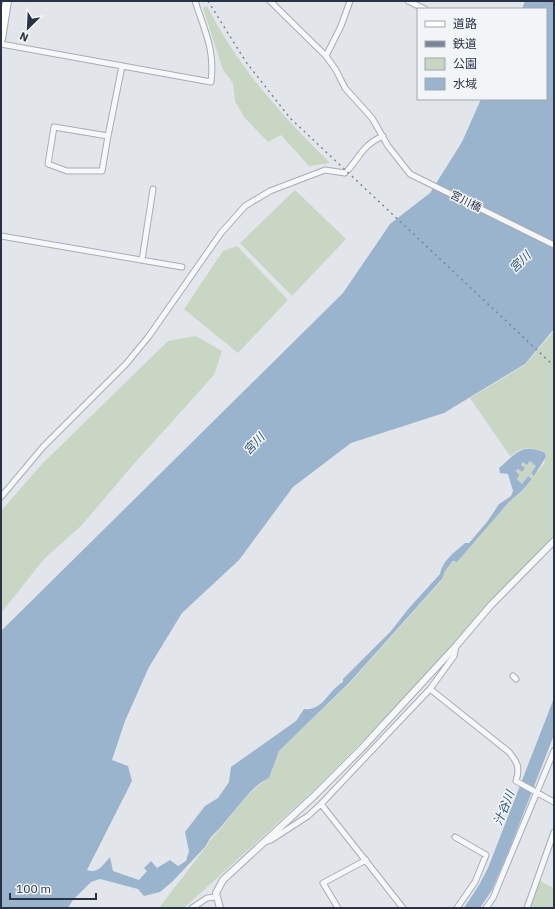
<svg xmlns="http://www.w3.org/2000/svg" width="555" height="909" font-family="'IBM Plex Sans','Noto Sans JP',sans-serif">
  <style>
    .green { fill: #c8d6c3 }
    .water { fill: #9bb4cd }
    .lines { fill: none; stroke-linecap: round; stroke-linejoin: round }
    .minor-casing { stroke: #a7adb6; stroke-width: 7 }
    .tertiary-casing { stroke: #a7adb6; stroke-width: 8 }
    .primary-casing { stroke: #a0aab8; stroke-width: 10 }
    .minor { stroke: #f5f7f9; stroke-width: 5 }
    .tertiary { stroke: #f5f7f9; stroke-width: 6 }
    .primary { stroke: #fff; stroke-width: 8 }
    .rail { stroke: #7a8596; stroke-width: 1.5; stroke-dasharray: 2 4; stroke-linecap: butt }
    .labels { text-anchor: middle; stroke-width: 3; stroke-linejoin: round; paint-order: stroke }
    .street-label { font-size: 11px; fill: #293345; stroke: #f2f5f8 }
    .water-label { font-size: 12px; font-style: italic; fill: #30527c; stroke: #f2f5f8 }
  </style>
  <rect width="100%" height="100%" fill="#e2e6eb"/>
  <path class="green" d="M 207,6 C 238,67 281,115 330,163 L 309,166 L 281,135 L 268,142 L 244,117 L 235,101 L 233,83 L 223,70 L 203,8 Z
    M 295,190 L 346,239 L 292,296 L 240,243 Z
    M 237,246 L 288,300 L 238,353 L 184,309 L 223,251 Z
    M 554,331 L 554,538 L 526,571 L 456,646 L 314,790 L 184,908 L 159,908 L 205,848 C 211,838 218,832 225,823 C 239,807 250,789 269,778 L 279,751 L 349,684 L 442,580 L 445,571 L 453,562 L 457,562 L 509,502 L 522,492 L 532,479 L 528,476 L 522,484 L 517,479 L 519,475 L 516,472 L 518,469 L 522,472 L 525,468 L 521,465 L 523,462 L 527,465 L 530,461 L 536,466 L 531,473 L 534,476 L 544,464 L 546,456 C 543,449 529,447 522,449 C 518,450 514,454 510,456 L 470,398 L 525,365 Z
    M 196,336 L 222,351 L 214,375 L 132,466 L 82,525 L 45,558 L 1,613 L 1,511 L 42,464 L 168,341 Z
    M 537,880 L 554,888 L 554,908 L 527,908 Z"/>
  <path class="water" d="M 525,1 L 554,1 L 554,329 L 525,364 L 444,413 L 351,443 L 293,487 L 239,560 L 182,613 L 149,667 L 125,721 L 112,760 L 128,766 L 132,781 L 87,870 C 98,874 103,865 110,857 L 113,871 L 139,880 L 147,871 L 144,868 L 151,861 L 157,868 L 170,860 L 178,866 L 186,861 L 189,851 L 185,832 L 205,806 L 218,798 L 229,782 L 231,767 L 296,721 L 304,709 C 324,711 327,691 343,682 L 343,679 L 391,631 L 409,608 L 440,574 C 442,561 455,552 465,543 L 469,543 L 487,522 L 499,504 L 511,496 L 513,491 L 508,474 L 500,473 L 499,468 C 515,455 521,442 545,453 L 546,457 L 534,476 L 531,473 L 536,466 L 530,461 L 527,465 L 523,462 L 521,465 L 525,468 L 522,472 L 518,469 L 516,471 L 519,475 L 517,479 L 522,484 L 528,476 L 532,479 L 522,491 L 509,502 L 457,562 L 453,561 L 445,571 L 442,579 L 349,683 L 279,751 L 269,778 L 260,783 L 251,791 L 219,829 L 211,837 L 205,847 L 172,882 L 160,892 L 144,896 L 138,889 L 100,879 L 91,882 L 73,900 L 68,908 L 1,908 L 1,631 L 343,293 L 390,224 L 430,193 L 462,142 L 481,99 L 546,99 L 546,9 L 522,9 Z
    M 554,698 L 554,735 L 510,848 L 492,890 L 480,908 L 464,908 L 479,885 L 488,868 Z"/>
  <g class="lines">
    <defs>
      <path id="minor" d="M 270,1 L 326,56 L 336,70 L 345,88 L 372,118 L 388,146 L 410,174 L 554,245
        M 408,1 L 425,9
        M 1,44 L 211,82 C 215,49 205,32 195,1
        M 326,56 L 341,26 L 350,1
        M 54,127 L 108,136 L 102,171 L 67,171 L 48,164 Z
        M 108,136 L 122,66
        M 348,170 C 361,155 363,145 383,136
        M 1,236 L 182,267
        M 142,260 L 153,189
        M 1,497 L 43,447 L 126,364 L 149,336 L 221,233 L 245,206 L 270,191 L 325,170 L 345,173
        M 456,646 L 454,656 L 430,689 L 509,752 C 518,763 520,768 516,781 L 554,802
        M 513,676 L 516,679
        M 321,804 L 403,908
        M 455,837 L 486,855 L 475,882 L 457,908
        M 265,842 L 271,840 L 308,816 L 321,804 L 430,689
        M 192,908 L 207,898 L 216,897
        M 338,908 L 323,883 L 366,860
        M 486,908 L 493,898 L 502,876 L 554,751
        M 527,908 L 554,832"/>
      <path id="tertiary" d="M 220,908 L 216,893 L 223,880 L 314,796 L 362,748 L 456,646 L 491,605 L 554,541"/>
      <path id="primary" d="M 1,39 L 7,1"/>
    </defs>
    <use href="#minor" class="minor-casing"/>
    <use href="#tertiary" class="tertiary-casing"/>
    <use href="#primary" class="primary-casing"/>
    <use href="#minor" class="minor"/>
    <use href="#tertiary" class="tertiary"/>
    <use href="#primary" class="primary"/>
    <path class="rail" d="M 208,1 L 246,62 L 290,118 L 554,366"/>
  </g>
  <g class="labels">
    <g class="street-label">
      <text transform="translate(466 201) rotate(26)" y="4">宮川橋</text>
    </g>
    <g class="water-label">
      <text transform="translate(520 262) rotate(-44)" y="4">宮川</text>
      <text transform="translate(254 444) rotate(-47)" y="4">宮川</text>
      <text transform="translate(504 808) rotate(-68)" y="4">汁谷川</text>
    </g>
  </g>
  <rect width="555" height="909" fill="none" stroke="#293345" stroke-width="4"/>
  <rect x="417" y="8" width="130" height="92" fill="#f2f5f8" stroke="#a2a7b0"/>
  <rect x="425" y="21" width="20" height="6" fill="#ffffff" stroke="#a2a7b0"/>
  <text x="453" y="28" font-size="12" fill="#293345">道路</text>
  <rect x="425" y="41" width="20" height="6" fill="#7a8596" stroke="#a2a7b0"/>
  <text x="453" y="48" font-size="12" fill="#293345">鉄道</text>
  <rect x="425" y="58" width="20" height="12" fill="#c8d6c3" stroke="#a2a7b0"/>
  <text x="453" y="68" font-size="12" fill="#293345">公園</text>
  <rect x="425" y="78" width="20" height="12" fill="#9bb4cd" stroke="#a2a7b0"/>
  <text x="453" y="88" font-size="12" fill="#293345">水域</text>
  <g transform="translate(28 28) rotate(204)" stroke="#f2f5f8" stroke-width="3" paint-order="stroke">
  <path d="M0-3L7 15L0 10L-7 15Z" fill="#293345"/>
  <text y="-6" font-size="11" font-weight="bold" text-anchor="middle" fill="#293345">N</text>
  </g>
  <path d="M10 893v6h86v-6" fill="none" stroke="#293345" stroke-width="2"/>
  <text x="16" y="893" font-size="12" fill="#293345" stroke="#f2f5f8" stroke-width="3" paint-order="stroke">100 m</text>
</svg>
